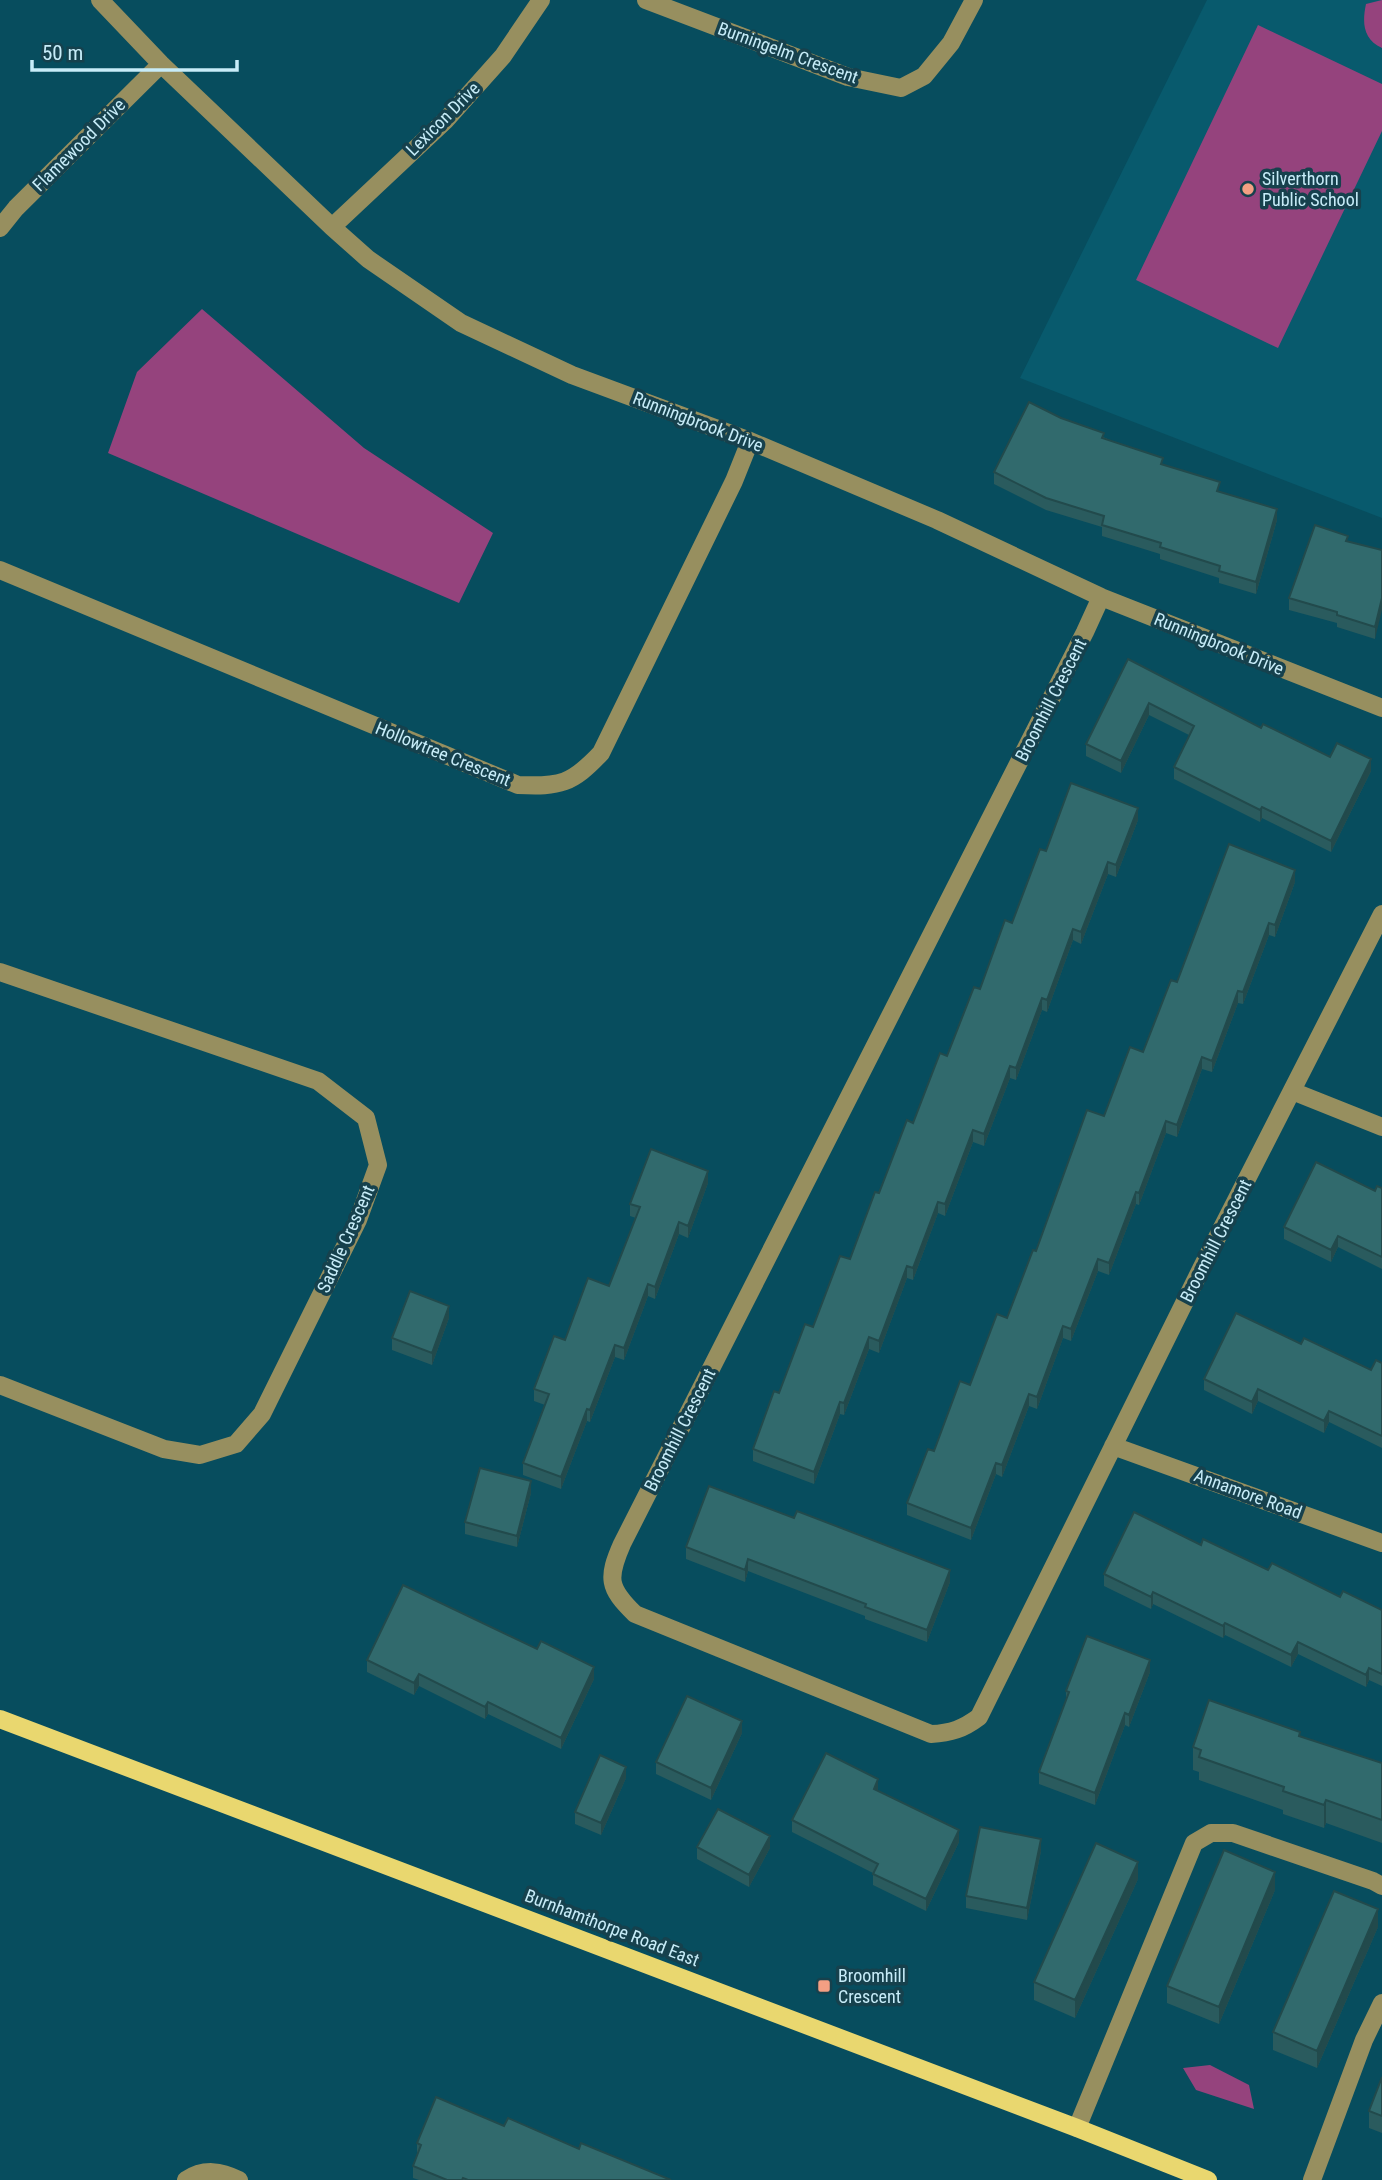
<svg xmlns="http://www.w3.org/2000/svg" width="1382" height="2180" font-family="'Roboto Condensed',sans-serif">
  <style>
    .built { fill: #085a6d }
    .green { fill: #95437d }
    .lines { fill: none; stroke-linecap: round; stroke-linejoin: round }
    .minor { stroke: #978f5f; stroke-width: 18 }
    .major { stroke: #e9d76f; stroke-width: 18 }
    .wall { fill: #2a5b5e }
    .shaded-wall { fill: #224a4c }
    .building { fill: #316a6d; stroke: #224a4c; stroke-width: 2 }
    .poi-dot { fill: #f39f83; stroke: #16414d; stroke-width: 2.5 }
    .labels { text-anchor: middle; stroke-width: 7; stroke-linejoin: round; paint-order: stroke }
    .street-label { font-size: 18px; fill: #c7ecf8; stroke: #16414d }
    .poi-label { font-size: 18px; fill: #c7ecf8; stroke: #16414d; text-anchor: start }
  </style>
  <rect width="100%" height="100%" fill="#074d5e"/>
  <path class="built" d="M 1207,0 L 1382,0 L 1382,518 L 1020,378 Z"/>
  <path class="green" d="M 1382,0 L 1382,48 C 1363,39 1362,23 1366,4 Z
    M 1258,25 L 1382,84 L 1382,131 L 1278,348 L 1136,280 Z
    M 202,309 L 364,448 L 493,533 L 459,603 L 108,453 L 137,372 Z
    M 1210,2065 L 1249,2085 L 1254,2109 L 1196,2090 L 1183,2068 Z"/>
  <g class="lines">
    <path class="minor" d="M 100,0 L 161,64 L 332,227 L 368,259 L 461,323 L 572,375 L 750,441 L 937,520 L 1101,597 L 1382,708
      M 646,0 L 848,77 L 901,88 L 924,76 L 951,43 L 974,0
      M 332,227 L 445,121 L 503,56 L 541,0
      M 0,228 L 16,208 L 161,64
      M 0,570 L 518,785 C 560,787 572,784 601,753 L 734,481 L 750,441
      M 1101,597 L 1085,632 L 622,1544 C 607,1578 608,1588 635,1614 L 931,1734 C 951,1733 963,1729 979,1717 L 1201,1269 L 1382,914
      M 0,972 L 318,1081 L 366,1118 L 378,1165 L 358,1220 L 262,1414 L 236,1444 L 200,1455 L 164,1449 L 0,1385
      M 1292,1091 L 1382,1127
      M 1113,1446 L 1382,1543
      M 1077,2128 L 1194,1843 L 1211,1833 L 1233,1833 L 1373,1881 L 1382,1886
      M 186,2180 C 204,2168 221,2171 239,2180
      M 1312,2180 L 1364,2040 L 1382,2003"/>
    <path class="major" d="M 0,1719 L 1077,2128 L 1208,2180"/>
  </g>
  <path class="wall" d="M 1061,418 L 1163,464 L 1277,520 L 1256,594 L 1219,583 L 1219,578 L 1160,559 L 1160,554 L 1102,536 L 1102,527 L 1046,510 L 994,484 L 994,472 Z
    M 1348,541 L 1382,550 L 1375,639 L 1337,627 L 1337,623 L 1289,610 L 1289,598 Z
    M 1128,659 L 1261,728 L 1330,757 L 1371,771 L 1331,852 L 1262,818 L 1260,822 L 1174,779 L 1174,767 L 1189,735 L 1149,715 L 1121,773 L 1086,756 L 1086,744 Z
    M 1138,820 L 1116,877 L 1108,874 L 1081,944 L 1073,940 L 1047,1012 L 1042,1010 L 1016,1080 L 1010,1078 L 984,1146 L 973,1142 L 945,1216 L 938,1213 L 913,1280 L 907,1278 L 879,1353 L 869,1349 L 844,1415 L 840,1414 L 814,1484 L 753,1461 L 753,1449 L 779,1393 L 813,1327 L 850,1259 L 879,1193 L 947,1056 L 1046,851 Z
    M 1295,882 L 1275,937 L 1269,935 L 1243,1004 L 1238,1003 L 1212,1072 L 1202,1069 L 1177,1137 L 1166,1133 L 1139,1205 L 1136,1204 L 1109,1275 L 1098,1271 L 1071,1341 L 1063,1338 L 1037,1409 L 1029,1406 L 1002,1477 L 996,1474 L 971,1540 L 907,1515 L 907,1503 L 934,1451 L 1007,1318 L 1036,1251 L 1104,1116 L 1143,1052 L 1177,982 Z
    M 708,1183 L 688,1238 L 679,1234 L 655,1299 L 648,1296 L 624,1360 L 615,1357 L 590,1422 L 587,1421 L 561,1489 L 523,1475 L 523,1463 L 545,1405 L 534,1401 L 534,1389 L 565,1340 L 609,1286 L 636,1218 L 630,1216 L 630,1204 Z
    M 1382,1188 L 1382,1269 L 1338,1247 L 1331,1262 L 1284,1239 L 1284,1227 Z
    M 449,1318 L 432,1365 L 392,1350 L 392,1338 Z
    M 1301,1344 L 1371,1370 L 1382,1363 L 1382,1448 L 1329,1422 L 1324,1433 L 1258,1401 L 1252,1414 L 1204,1390 L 1204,1379 Z
    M 531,1493 L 517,1547 L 465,1534 L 465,1522 Z
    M 1201,1545 L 1340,1597 L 1382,1610 L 1382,1686 L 1369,1680 L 1366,1687 L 1298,1654 L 1291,1667 L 1225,1635 L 1223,1638 L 1153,1604 L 1151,1609 L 1104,1586 L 1104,1574 Z
    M 686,1547 L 950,1582 L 927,1642 L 865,1619 L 865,1616 L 748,1571 L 745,1582 L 686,1559 Z
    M 367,1660 L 594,1679 L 561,1749 L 488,1714 L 485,1719 L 419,1686 L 414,1695 L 367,1672 Z
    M 1150,1672 L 1129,1727 L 1125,1725 L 1095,1805 L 1039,1784 L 1039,1772 L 1066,1701 L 1066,1691 Z
    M 742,1733 L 711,1800 L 656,1774 L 656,1762 Z
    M 1300,1736 L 1382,1763 L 1382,1843 L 1326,1823 L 1324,1828 L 1283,1814 L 1283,1810 L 1199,1780 L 1199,1772 L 1193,1770 L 1193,1747 Z
    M 626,1778 L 601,1835 L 575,1824 L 575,1812 Z
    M 878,1791 L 959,1842 L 926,1911 L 873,1885 L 873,1873 L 792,1832 L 792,1820 Z
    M 697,1847 L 770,1848 L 749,1887 L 697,1859 Z
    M 1041,1851 L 1027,1920 L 966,1908 L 966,1896 Z
    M 1138,1879 L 1075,2018 L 1034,2000 L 1034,1982 Z
    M 1275,1890 L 1219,2024 L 1167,2003 L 1167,1986 Z
    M 1378,1927 L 1317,2068 L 1273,2050 L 1273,2032 Z
    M 1382,2077 L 1382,2133 L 1369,2128 L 1369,2111 Z
    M 504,2126 L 579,2149 L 671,2180 L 419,2180 L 413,2178 L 413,2166 L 417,2154 L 417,2143 Z"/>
  <path class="shaded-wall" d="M 1277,509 L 1277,520 L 1256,594 L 1256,582 Z
    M 1382,598 L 1382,610 L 1375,639 L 1375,627 Z
    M 1149,703 L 1149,715 L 1121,773 L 1121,761 Z
    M 1371,759 L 1371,771 L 1331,852 L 1331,841 Z
    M 1262,807 L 1262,818 L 1260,822 L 1260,810 Z
    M 1138,808 L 1138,820 L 1116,877 L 1116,865 Z
    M 1108,862 L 1108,874 L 1081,944 L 1081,932 Z
    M 1295,870 L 1295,882 L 1275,937 L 1275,925 Z
    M 1269,923 L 1269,935 L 1243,1004 L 1243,992 Z
    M 1073,929 L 1073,940 L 1047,1012 L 1047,1000 Z
    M 1238,991 L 1238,1003 L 1212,1072 L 1212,1061 Z
    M 1042,998 L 1042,1010 L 1016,1080 L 1016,1068 Z
    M 1202,1057 L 1202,1069 L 1177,1137 L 1177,1125 Z
    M 1010,1066 L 1010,1078 L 984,1146 L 984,1134 Z
    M 1166,1121 L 1166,1133 L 1139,1205 L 1139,1193 Z
    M 973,1130 L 973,1142 L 945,1216 L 945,1204 Z
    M 708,1171 L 708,1183 L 688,1238 L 688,1226 Z
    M 1136,1192 L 1136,1204 L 1109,1275 L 1109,1263 Z
    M 938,1202 L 938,1213 L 913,1280 L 913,1268 Z
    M 679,1222 L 679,1234 L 655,1299 L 655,1287 Z
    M 1338,1236 L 1338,1247 L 1331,1262 L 1331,1250 Z
    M 1098,1259 L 1098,1271 L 1071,1341 L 1071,1329 Z
    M 907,1266 L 907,1278 L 879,1353 L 879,1341 Z
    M 648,1284 L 648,1296 L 624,1360 L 624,1348 Z
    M 449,1306 L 449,1318 L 432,1365 L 432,1353 Z
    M 1063,1326 L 1063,1338 L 1037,1409 L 1037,1397 Z
    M 869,1337 L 869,1349 L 844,1415 L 844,1403 Z
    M 615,1345 L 615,1357 L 590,1422 L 590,1410 Z
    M 1258,1389 L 1258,1401 L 1252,1414 L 1252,1402 Z
    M 1029,1394 L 1029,1406 L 1002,1477 L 1002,1465 Z
    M 840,1402 L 840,1414 L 814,1484 L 814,1472 Z
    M 587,1409 L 587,1421 L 561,1489 L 561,1477 Z
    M 1329,1411 L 1329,1422 L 1324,1433 L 1324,1421 Z
    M 996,1463 L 996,1474 L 971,1540 L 971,1528 Z
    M 531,1481 L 531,1493 L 517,1547 L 517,1536 Z
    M 748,1559 L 748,1571 L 745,1582 L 745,1570 Z
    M 950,1570 L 950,1582 L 927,1642 L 927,1630 Z
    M 1153,1592 L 1153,1604 L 1151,1609 L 1151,1597 Z
    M 1225,1623 L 1225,1635 L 1223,1638 L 1223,1626 Z
    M 1298,1642 L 1298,1654 L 1291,1667 L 1291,1655 Z
    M 1150,1660 L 1150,1672 L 1129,1727 L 1129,1715 Z
    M 594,1667 L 594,1679 L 561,1749 L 561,1738 Z
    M 1369,1668 L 1369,1680 L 1366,1687 L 1366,1675 Z
    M 419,1674 L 419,1686 L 414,1695 L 414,1683 Z
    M 488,1702 L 488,1714 L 485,1719 L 485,1707 Z
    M 1125,1713 L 1125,1725 L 1095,1805 L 1095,1793 Z
    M 742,1721 L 742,1733 L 711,1800 L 711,1788 Z
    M 626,1767 L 626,1778 L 601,1835 L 601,1823 Z
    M 878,1779 L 878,1791 L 874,1789 Z
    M 1326,1800 L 1326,1823 L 1324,1828 L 1324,1805 Z
    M 959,1830 L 959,1842 L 926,1911 L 926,1899 Z
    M 770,1836 L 770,1848 L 749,1887 L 749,1875 Z
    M 1041,1839 L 1041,1851 L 1027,1920 L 1027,1908 Z
    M 1138,1862 L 1138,1879 L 1075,2018 L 1075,2000 Z
    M 1275,1872 L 1275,1890 L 1219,2024 L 1219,2007 Z
    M 1378,1909 L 1378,1927 L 1317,2068 L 1317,2051 Z"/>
  <path class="building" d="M 1029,402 L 1061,418 L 1104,433 L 1102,438 L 1163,458 L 1161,464 L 1220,482 L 1217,491 L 1277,509 L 1256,582 L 1219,571 L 1220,566 L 1160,547 L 1161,543 L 1102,525 L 1104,516 L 1046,498 L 994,472 Z
    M 1315,525 L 1348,536 L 1346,541 L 1382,550 L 1382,598 L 1375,627 L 1337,615 L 1337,612 L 1289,598 Z
    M 1128,659 L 1261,728 L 1263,724 L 1330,757 L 1337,743 L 1371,759 L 1331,841 L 1262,807 L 1260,810 L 1174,767 L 1194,726 L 1149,703 L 1121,761 L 1086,744 Z
    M 1071,783 L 1138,808 L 1116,865 L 1108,862 L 1081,932 L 1073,929 L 1047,1000 L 1042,998 L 1016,1068 L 1010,1066 L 984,1134 L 973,1130 L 945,1204 L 938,1202 L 913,1268 L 907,1266 L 879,1341 L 869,1337 L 844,1403 L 840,1402 L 814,1472 L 753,1449 L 774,1391 L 779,1393 L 805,1324 L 813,1327 L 840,1256 L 850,1259 L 875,1192 L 879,1193 L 907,1120 L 913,1123 L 940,1053 L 947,1056 L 974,987 L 980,989 L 1005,920 L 1012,923 L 1040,849 L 1046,851 Z
    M 1229,844 L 1295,870 L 1275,925 L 1269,923 L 1243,992 L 1238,991 L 1212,1061 L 1202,1057 L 1177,1125 L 1166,1121 L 1139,1193 L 1136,1192 L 1109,1263 L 1098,1259 L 1071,1329 L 1063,1326 L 1037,1397 L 1029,1394 L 1002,1465 L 996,1463 L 971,1528 L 907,1503 L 928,1449 L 934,1451 L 960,1381 L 970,1385 L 997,1314 L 1007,1318 L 1033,1250 L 1036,1251 L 1087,1110 L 1104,1116 L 1130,1047 L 1143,1052 L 1171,980 L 1177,982 Z
    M 651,1149 L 708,1171 L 688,1226 L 679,1222 L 655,1287 L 648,1284 L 624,1348 L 615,1345 L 590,1410 L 587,1409 L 561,1477 L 523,1463 L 549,1394 L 534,1389 L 554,1336 L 565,1340 L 588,1278 L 609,1286 L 640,1207 L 630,1204 Z
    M 1316,1162 L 1375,1191 L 1377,1186 L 1382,1188 L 1382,1257 L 1338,1236 L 1331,1250 L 1284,1227 Z
    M 410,1291 L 449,1306 L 432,1353 L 392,1338 Z
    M 1236,1313 L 1301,1344 L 1304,1338 L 1371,1370 L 1376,1360 L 1382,1363 L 1382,1436 L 1329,1411 L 1324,1421 L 1258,1389 L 1252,1402 L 1204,1379 Z
    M 480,1468 L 531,1481 L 517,1536 L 465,1522 Z
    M 709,1486 L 794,1518 L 797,1511 L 950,1570 L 927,1630 L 865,1607 L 866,1604 L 748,1559 L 745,1570 L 686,1547 Z
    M 1134,1512 L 1201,1545 L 1203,1539 L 1268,1570 L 1272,1563 L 1340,1597 L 1343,1591 L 1382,1610 L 1382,1674 L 1369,1668 L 1366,1675 L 1298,1642 L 1291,1655 L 1225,1623 L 1223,1626 L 1153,1592 L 1151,1597 L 1104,1574 Z
    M 403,1585 L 537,1649 L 541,1641 L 594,1667 L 561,1738 L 488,1702 L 485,1707 L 419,1674 L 414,1683 L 367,1660 Z
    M 1087,1636 L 1150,1660 L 1129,1715 L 1125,1713 L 1095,1793 L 1039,1772 L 1069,1692 L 1066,1691 Z
    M 687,1696 L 742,1721 L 711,1788 L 656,1762 Z
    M 1209,1700 L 1300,1732 L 1299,1736 L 1382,1763 L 1382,1820 L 1326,1800 L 1324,1805 L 1283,1791 L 1284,1787 L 1199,1757 L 1201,1750 L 1193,1747 Z
    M 826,1753 L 878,1779 L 874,1789 L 959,1830 L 926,1899 L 873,1874 L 878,1864 L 792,1820 Z
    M 600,1755 L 626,1767 L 601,1823 L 575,1812 Z
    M 718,1809 L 770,1836 L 749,1875 L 697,1847 Z
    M 980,1827 L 1041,1839 L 1027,1908 L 966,1896 Z
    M 1096,1843 L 1138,1862 L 1075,2000 L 1034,1982 Z
    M 1224,1850 L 1275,1872 L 1219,2007 L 1167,1986 Z
    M 1334,1891 L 1378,1909 L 1317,2051 L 1273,2032 Z
    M 1382,2077 L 1382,2116 L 1369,2111 Z
    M 436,2097 L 504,2126 L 508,2118 L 579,2149 L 581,2143 L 671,2180 L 468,2180 L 463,2178 L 462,2180 L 447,2180 L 413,2166 L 421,2145 L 417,2143 Z"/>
  <g class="poi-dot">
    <circle cx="1248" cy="189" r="7"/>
    <rect x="817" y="1979" width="14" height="14" rx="3.5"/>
  </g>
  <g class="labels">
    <g class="street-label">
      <text transform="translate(788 53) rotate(20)" y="6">Burningelm Crescent</text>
      <text transform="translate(443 119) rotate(-45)" y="6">Lexicon Drive</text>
      <text transform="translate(79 145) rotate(-45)" y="6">Flamewood Drive</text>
      <text transform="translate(698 422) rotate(21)" y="6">Runningbrook Drive</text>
      <text transform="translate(1219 644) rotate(22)" y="6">Runningbrook Drive</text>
      <text transform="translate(1051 700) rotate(-63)" y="6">Broomhill Crescent</text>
      <text transform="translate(443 754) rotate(22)" y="6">Hollowtree Crescent</text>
      <text transform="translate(346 1239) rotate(-66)" y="6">Saddle Crescent</text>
      <text transform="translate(1216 1241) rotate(-63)" y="6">Broomhill Crescent</text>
      <text transform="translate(680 1430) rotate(-63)" y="6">Broomhill Crescent</text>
      <text transform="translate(1248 1494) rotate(20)" y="6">Annamore Road</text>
      <text transform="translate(612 1928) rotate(21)" y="6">Burnhamthorpe Road East</text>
    </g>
    <g class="poi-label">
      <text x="1262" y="185">Silverthorn<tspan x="1262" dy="21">Public School</tspan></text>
      <text x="838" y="1982">Broomhill<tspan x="838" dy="21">Crescent</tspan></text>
    </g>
  </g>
  <path d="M32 60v10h205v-10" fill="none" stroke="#c7ecf8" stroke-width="3.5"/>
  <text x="42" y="60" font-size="21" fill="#c7ecf8" stroke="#16414d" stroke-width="5" paint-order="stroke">50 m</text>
</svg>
